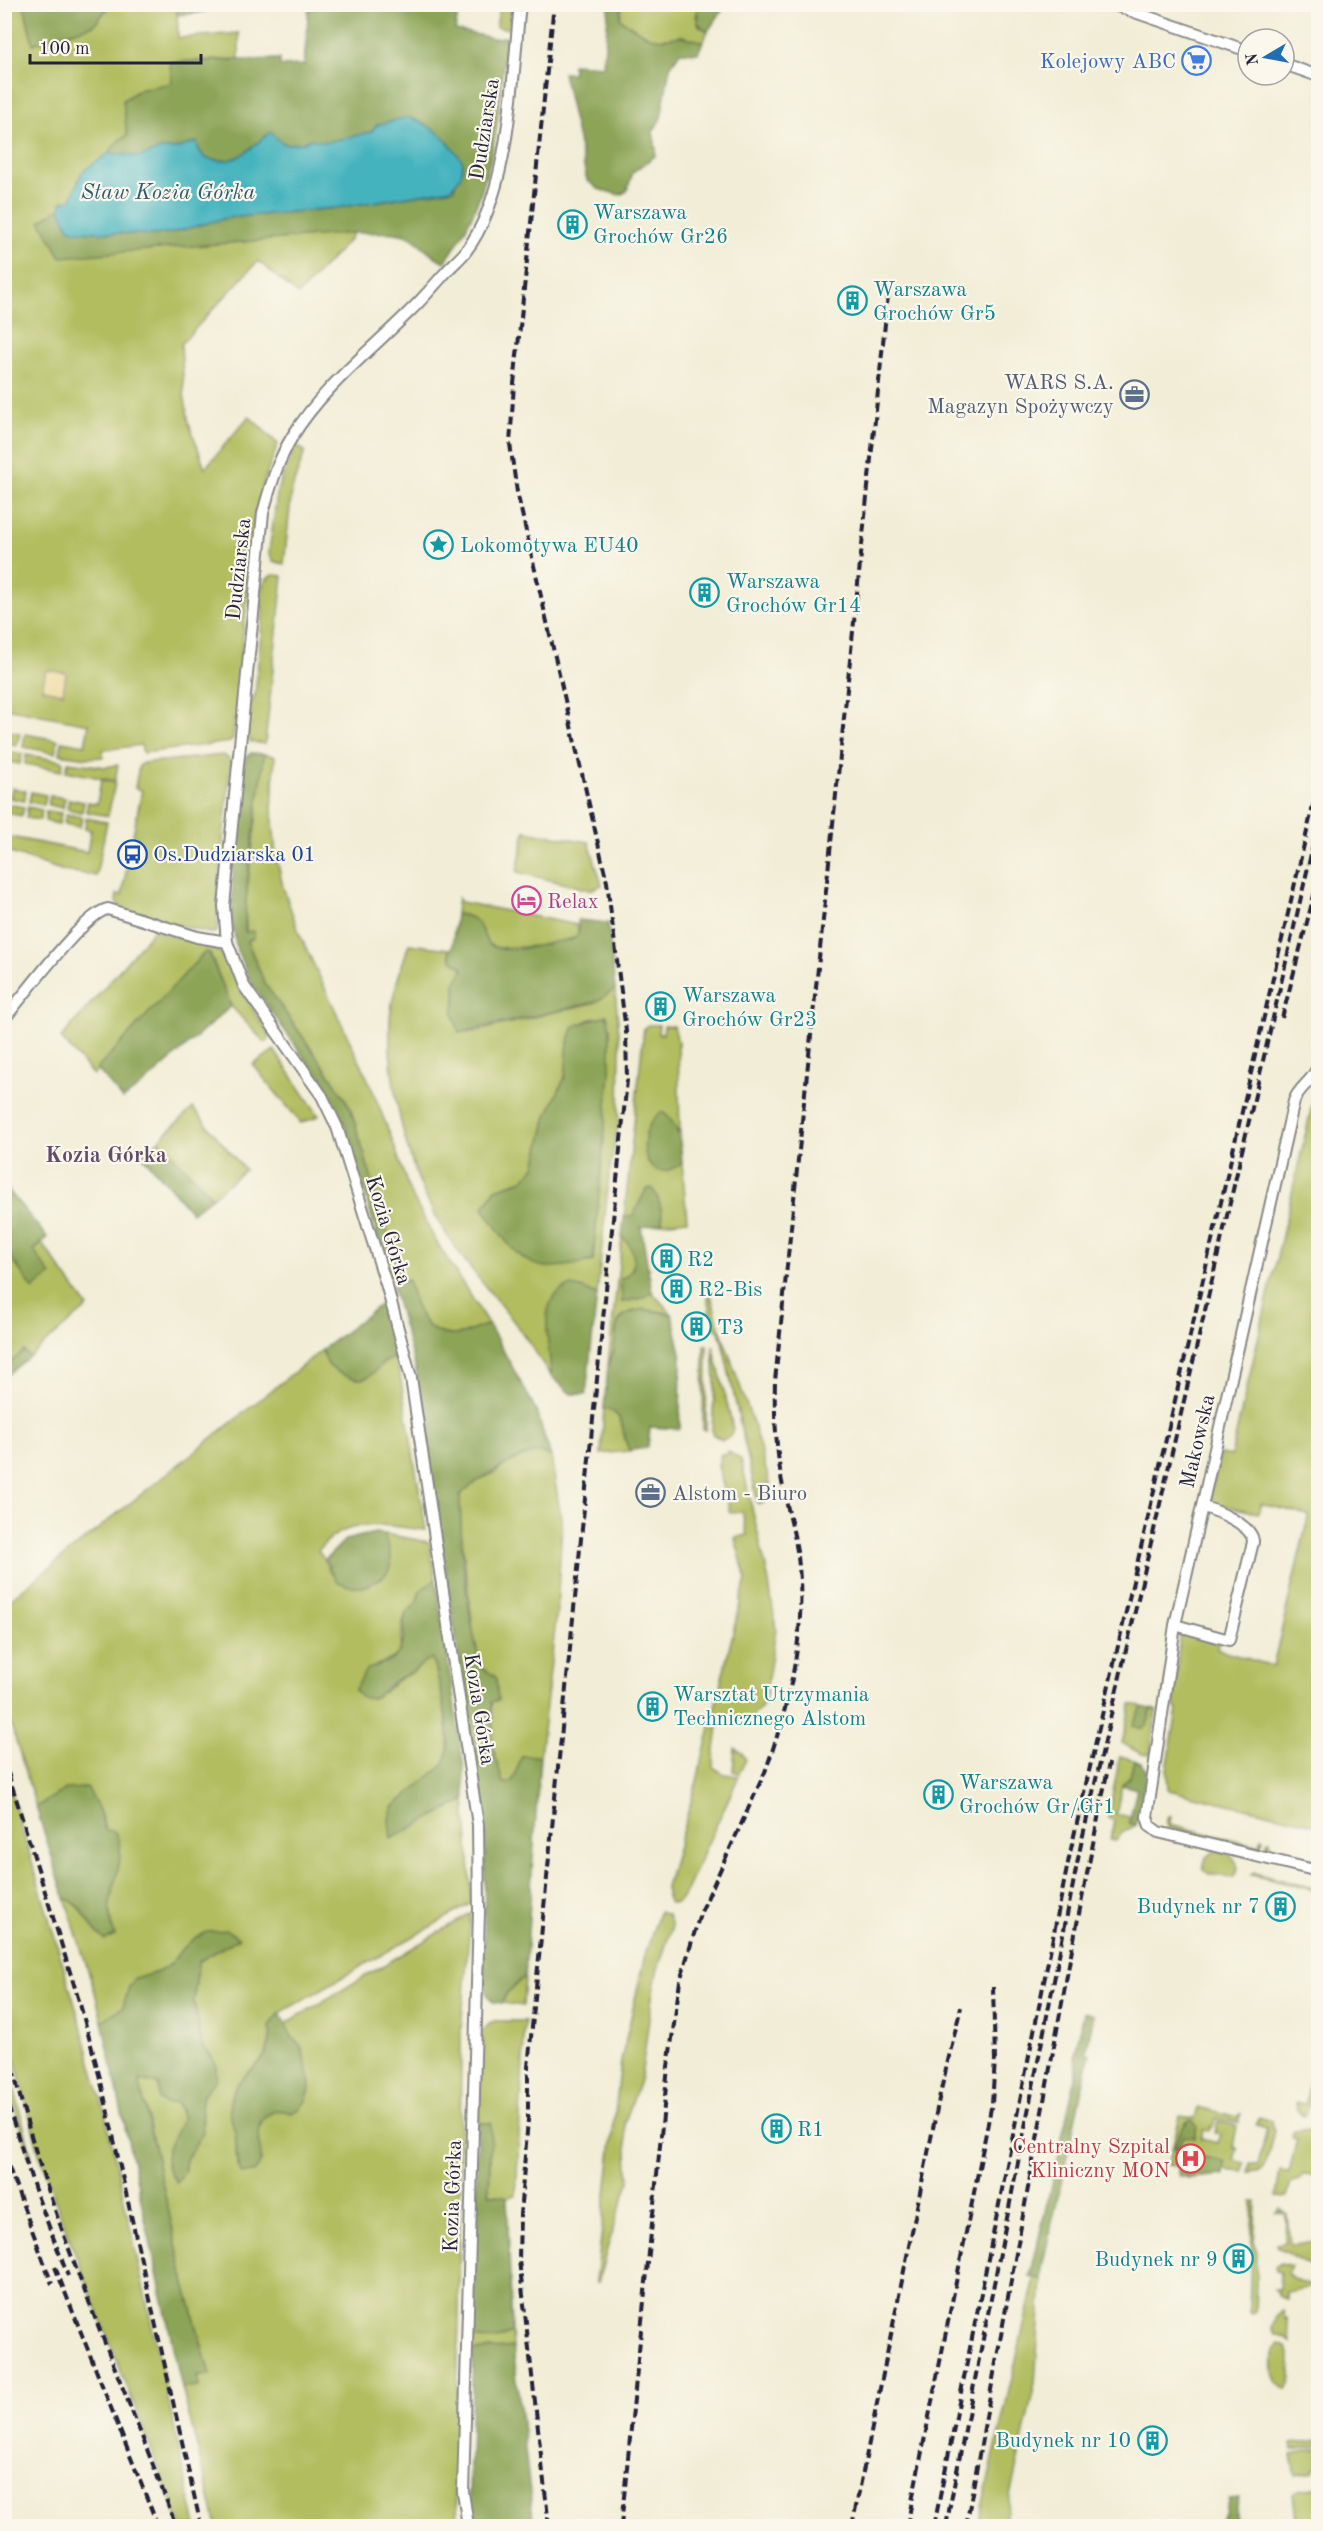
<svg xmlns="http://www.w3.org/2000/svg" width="1323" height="2531" font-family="'Old Standard TT',serif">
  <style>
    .green { fill: #b1bd5f; stroke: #6a704d; stroke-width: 1.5; fill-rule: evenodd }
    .forest { fill: #8ca456; stroke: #576348; stroke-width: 1.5 }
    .sand { fill: #eeda9e; stroke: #887e6c; stroke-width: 1.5 }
    .water { fill: #44b3be; stroke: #336a7c; stroke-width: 1.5 }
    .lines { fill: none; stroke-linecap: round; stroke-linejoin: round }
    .minor-casing { stroke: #8a8888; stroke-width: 14 }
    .minor { stroke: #fff; stroke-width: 10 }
    .rail { stroke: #22223b; stroke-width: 4; stroke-dasharray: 9 4.5; stroke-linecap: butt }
    .labels { text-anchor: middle; stroke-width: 4.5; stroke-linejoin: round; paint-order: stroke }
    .shop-label { font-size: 21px; fill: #366cbe; stroke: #fbf7ec; text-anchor: end }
    .street-label { font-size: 21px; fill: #22223b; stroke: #fbf7ec }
    .culture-label { font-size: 21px; fill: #0d838f; stroke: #fbf7ec; text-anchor: start }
    .service-label { font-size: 21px; fill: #4e5e75; stroke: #fbf7ec; text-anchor: end }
    .transit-label { font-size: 21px; fill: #164399; stroke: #fbf7ec; text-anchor: start }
    .hotel-label { font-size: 21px; fill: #b23c85; stroke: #fbf7ec; text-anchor: start }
    .health-label { font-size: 21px; fill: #be3a42; stroke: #fbf7ec; text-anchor: end }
    .water-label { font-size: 22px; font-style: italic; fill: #305c6f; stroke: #fbf7ec }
    .neighbourhood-label { font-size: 22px; font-weight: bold; fill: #614d6a; stroke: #fbf7ec }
  </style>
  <rect width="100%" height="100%" fill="#fbf7ec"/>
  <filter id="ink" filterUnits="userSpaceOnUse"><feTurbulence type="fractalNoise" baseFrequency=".0167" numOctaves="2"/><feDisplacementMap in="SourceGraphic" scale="12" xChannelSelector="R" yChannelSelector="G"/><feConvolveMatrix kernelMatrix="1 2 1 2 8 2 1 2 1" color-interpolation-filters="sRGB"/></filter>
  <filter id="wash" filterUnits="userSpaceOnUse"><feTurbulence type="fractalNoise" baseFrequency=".008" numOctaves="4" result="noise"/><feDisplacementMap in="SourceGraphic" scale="24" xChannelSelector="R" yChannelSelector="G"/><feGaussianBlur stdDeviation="1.35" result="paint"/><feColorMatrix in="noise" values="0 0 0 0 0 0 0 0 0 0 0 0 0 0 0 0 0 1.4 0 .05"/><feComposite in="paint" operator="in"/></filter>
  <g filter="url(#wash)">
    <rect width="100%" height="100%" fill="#f1edd6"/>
    <path class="green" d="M 4,5 L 24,5 L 33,44 L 94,25 L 110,5 L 177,5 L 178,38 L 239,33 L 239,59 L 170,62 L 172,83 L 139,90 L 127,136 L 119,140 L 109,153 L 82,172 L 71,200 L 61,203 L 60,208 L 41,221 L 51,237 L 262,239 L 353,233 L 350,239 L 298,295 L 258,261 L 181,344 L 184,394 L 189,423 L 205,468 L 249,416 L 278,444 L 263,485 L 255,516 L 233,739 L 230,742 L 143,753 L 141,745 L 103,750 L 103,757 L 87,758 L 60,754 L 62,741 L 85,745 L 89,724 L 5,708 L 4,623 L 8,618 L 7,602 L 4,600 Z
      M 500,5 L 512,5 L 509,29 L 496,27 Z
      M 622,5 L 695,5 L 698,9 L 696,16 L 699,26 L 708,31 L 703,42 L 682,36 L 662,39 L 649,37 L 624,22 L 620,18 Z
      M 295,445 L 305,451 L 292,489 L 284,564 L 273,561 L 269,552 L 278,488 Z
      M 273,575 L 283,576 L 265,744 L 251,742 C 242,730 248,707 255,695 L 263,611 C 257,598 260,581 273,575 Z
      M 4,730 L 20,733 L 17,745 L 5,743 Z
      M 25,734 L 58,740 L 55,753 L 23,747 Z
      M 4,751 L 22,754 L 20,764 L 5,761 Z
      M 264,754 L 275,756 L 272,810 L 276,855 L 283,887 L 299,933 L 371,1086 L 393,1142 L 410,1192 L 436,1241 L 489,1325 C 480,1326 471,1332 462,1334 C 424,1341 416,1308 408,1281 L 402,1282 L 350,1107 L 332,1078 L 265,984 L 247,940 L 245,908 Z
      M 26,755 L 63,761 L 62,771 L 25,764 Z
      M 224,755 L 231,761 L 219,881 L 217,932 L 210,933 L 126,912 L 116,902 L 117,894 L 122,895 L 128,860 L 132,860 L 136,837 L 133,835 L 142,790 L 135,788 L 139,766 L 143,763 Z
      M 68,762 L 106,767 L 118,765 L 115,781 L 66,771 Z
      M 101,780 L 115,783 L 108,816 L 86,812 L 88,802 L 97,804 Z
      M 12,788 L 26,791 L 24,801 L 10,798 Z
      M 31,792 L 46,795 L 44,805 L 29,802 Z
      M 50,796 L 65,798 L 63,808 L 48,805 Z
      M 69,799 L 84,802 L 82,812 L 67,809 Z
      M 7,804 L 24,807 L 22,816 L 6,813 Z
      M 28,807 L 42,810 L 40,820 L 26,818 Z
      M 46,811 L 61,813 L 59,824 L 45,821 Z
      M 66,814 L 82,817 L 80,827 L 64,824 Z
      M 86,818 L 107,822 L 96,876 L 61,870 L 5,851 L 5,836 L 87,852 L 91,830 L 85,829 Z
      M 525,831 L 589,842 L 602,885 L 590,890 L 517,872 Z
      M 458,898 L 461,902 L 578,925 L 578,937 L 542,946 L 496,948 L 488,944 L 484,936 L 456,914 Z
      M 154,930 L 177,938 L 180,935 L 222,953 L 226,957 L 242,992 L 270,1036 L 267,1042 L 264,1042 L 231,1006 L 210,953 L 205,952 L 93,1075 L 61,1038 Z
      M 409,944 L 449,949 L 450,956 L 460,965 L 463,970 L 455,984 L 455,1004 L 469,1033 L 596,1002 L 615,989 L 620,1045 L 619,1120 L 609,1176 L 597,1295 L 581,1288 L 551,1357 L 551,1376 C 539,1358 528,1340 515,1323 C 487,1288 458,1256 436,1217 C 406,1164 387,1080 390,1019 C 392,993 401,969 409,944 ZM 595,1017 L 593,1261 L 545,1267 L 496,1226 L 483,1208 L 496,1189 L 523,1180 L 535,1167 L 547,1116 L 565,1077 L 568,1043 L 574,1027 Z
      M 648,1025 L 659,1025 L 658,1034 L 663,1034 L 664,1026 L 674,1026 L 678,1042 L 680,1134 L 668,1116 L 669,1170 L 682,1163 L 687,1220 L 662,1223 L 661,1208 L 651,1188 L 646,1190 L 633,1215 L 624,1218 L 644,1028 Z
      M 274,1050 L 319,1116 L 301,1123 L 253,1065 Z
      M 1314,1097 L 1318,1099 L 1318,1825 L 1168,1790 L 1167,1770 L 1177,1710 L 1174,1706 L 1180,1633 L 1218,1643 L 1217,1648 L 1225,1652 L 1273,1666 L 1308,1518 L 1308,1515 L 1261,1504 L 1258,1513 L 1209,1502 L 1220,1454 L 1231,1456 Z
      M 193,1108 L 245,1170 L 212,1197 L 159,1140 Z
      M 622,1237 C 636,1248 640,1270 621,1279 L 622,1302 L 638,1299 L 652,1292 L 672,1314 C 656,1311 624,1303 617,1325 C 614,1332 616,1341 614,1348 C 613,1354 610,1360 608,1366 Z
      M 42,1243 L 88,1307 L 29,1357 L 24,1351 L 5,1367 L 4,1249 L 34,1289 L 34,1251 Z
      M 706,1283 L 708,1283 L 718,1323 L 752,1420 L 770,1484 L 762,1486 L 764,1503 L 758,1504 L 722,1341 L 719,1331 L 711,1325 Z
      M 704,1345 L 707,1345 L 706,1430 L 703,1430 Z
      M 713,1346 L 733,1428 L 730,1437 L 722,1440 L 714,1435 L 712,1430 L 715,1382 Z
      M 322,1350 C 329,1367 341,1373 359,1379 C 374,1373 381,1361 397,1357 L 426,1530 C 386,1526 346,1515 318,1551 L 325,1560 L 330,1573 L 360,1587 L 385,1575 L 389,1550 L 384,1534 L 429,1542 L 436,1579 C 431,1583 424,1587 421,1591 C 418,1594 418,1600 416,1604 C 412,1610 406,1612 404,1619 C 397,1646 412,1653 377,1665 L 383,1693 C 392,1683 399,1678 411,1673 C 419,1669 422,1661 432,1659 C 438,1675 454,1744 448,1759 C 447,1759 442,1766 442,1766 L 392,1808 L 391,1838 L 465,1800 L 472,1903 L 280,2013 L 270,2026 C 275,2068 240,2067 231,2097 C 227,2109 233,2117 235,2129 C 236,2141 236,2154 237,2166 L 261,2161 C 257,2139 256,2099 291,2113 L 309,2076 L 301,2046 L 292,2037 L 285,2024 L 471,1913 L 461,2030 L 459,2318 L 455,2492 L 459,2526 L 217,2526 L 182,2388 L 199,2387 L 197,2376 L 210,2375 L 185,2284 L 139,2080 C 155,2081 161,2085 171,2097 C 202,2130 148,2146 176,2182 L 184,2173 L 186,2159 L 198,2141 L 203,2121 L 201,2108 L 203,2094 L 210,2085 L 212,2057 L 202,2045 L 194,2002 L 198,1962 L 239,1938 L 181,1950 L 170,1965 L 158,1972 L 135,1979 L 129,1987 L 123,2007 L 102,2021 L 95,1992 L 65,1898 C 86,1906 85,1925 105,1940 L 111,1923 L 109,1906 L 114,1884 L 106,1830 L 97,1805 L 66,1789 L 36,1807 L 5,1705 L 4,1604 Z
      M 604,1408 C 630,1416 618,1432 630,1451 L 601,1454 Z
      M 728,1451 L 741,1460 L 768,1577 L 776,1629 L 764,1704 L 749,1720 L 719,1718 L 713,1767 L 724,1774 L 739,1776 L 683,1897 L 677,1903 L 670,1903 L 666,1897 L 666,1887 L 697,1781 L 746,1579 L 735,1538 L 747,1535 L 742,1511 L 730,1513 L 718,1466 L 721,1454 L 728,1454 Z
      M 535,1452 L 551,1456 L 562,1524 L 557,1611 L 540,1756 L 522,1756 L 512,1783 L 503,1784 L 493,1748 L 492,1702 L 475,1646 L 461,1532 L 460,1495 L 472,1483 L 494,1473 L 509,1462 Z
      M 1131,1704 L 1142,1707 L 1133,1726 L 1147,1725 L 1152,1709 L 1157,1711 L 1150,1755 L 1141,1754 L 1122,1743 Z
      M 735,1748 L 742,1753 L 746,1760 L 739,1773 L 733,1771 Z
      M 1120,1756 L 1134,1760 L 1130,1777 L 1122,1785 L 1116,1814 L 1130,1817 L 1129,1823 L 1136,1825 L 1122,1833 L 1116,1841 L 1110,1840 L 1114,1820 L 1108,1818 Z
      M 5,1772 L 81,2025 L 105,2113 L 196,2526 L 181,2526 L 59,2212 L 39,2153 L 15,2060 L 4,2006 Z
      M 1168,1816 L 1171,1816 L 1169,1824 L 1259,1846 L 1261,1838 L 1263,1839 L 1260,1849 L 1168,1828 L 1166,1824 Z
      M 1268,1840 L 1270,1840 L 1269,1849 L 1318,1861 L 1318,1863 L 1266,1851 Z
      M 1215,1851 C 1227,1852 1237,1856 1238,1870 L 1233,1878 L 1209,1874 L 1203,1869 L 1206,1857 Z
      M 1254,1873 L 1318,1889 L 1318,1891 L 1251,1875 Z
      M 659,1912 L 668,1915 L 672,1926 L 657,1972 L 651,2003 L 641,2078 L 625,2122 L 629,2182 L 611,2235 L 598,2282 L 596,2282 L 621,2061 L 645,1955 Z
      M 525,1976 L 523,2006 L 502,2003 L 506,1994 Z
      M 494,2021 L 525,2021 L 516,2195 L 507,2197 L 489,2194 L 491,2123 L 479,2123 L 481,2033 L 486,2026 Z
      M 4,2048 L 32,2158 L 30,2159 L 5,2077 Z
      M 1318,2048 L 1318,2066 L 1307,2113 L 1304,2116 L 1297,2109 L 1296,2103 L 1305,2104 Z
      M 1198,2107 L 1237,2117 L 1241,2113 L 1238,2123 L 1216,2118 L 1212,2128 L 1210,2127 L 1209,2131 L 1203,2130 L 1201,2139 L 1218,2143 L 1221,2134 L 1215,2133 L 1218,2121 L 1237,2126 L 1233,2147 L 1237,2148 L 1234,2160 L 1245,2163 L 1243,2172 L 1224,2170 L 1225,2161 L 1191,2155 L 1190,2161 L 1179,2162 L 1178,2166 L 1168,2165 L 1180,2116 L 1195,2118 ZM 1186,2122 L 1195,2138 L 1183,2135 L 1178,2150 L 1174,2147 Z
      M 1259,2117 L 1272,2121 L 1274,2131 L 1265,2166 L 1261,2170 L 1249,2172 L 1250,2164 L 1258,2165 L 1267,2128 L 1256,2125 Z
      M 1301,2129 L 1318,2132 L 1318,2176 L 1302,2175 L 1301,2179 L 1291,2183 L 1287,2197 L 1276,2196 L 1280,2171 L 1289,2172 L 1297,2139 L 1292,2138 L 1293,2133 Z
      M 1253,2202 L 1256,2202 L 1254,2244 L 1257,2251 L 1255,2311 L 1252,2313 L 1249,2312 Z
      M 1281,2209 L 1287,2215 L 1290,2245 L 1314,2241 L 1318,2265 L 1307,2264 L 1277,2247 L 1276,2244 L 1285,2243 L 1286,2214 L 1277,2213 Z
      M 1281,2263 L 1291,2266 L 1287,2273 C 1296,2282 1306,2285 1318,2284 L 1318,2286 L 1286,2292 L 1287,2300 L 1280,2298 L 1274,2289 L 1279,2289 L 1280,2272 L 1275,2271 L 1275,2267 Z
      M 1035,2278 L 1042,2280 L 1035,2383 L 1004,2524 L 980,2521 L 978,2526 L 976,2526 L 979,2520 Z
      M 1283,2311 L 1285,2319 L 1287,2318 L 1291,2342 L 1286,2337 L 1276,2334 L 1272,2328 L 1275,2318 Z
      M 512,2331 L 513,2347 L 473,2351 L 473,2338 L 503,2338 Z
      M 1279,2343 L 1286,2346 C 1289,2359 1296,2379 1286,2388 C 1269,2383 1273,2364 1273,2349 Z
      M 1318,2440 L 1318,2446 L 1292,2450 L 1291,2444 Z
      M 1318,2449 L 1318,2467 L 1314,2468 L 1313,2472 L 1296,2475 L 1292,2454 Z
      M 1318,2486 L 1318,2526 L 1297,2526 L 1293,2494 L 1298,2490 Z"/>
    <path class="forest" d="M 24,5 L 24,4 L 110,5 L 94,25 L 33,44 Z
      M 177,5 L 177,4 L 227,5 L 197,13 L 177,15 Z
      M 309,5 L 460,5 L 455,30 L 493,38 L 506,37 C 497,121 497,190 445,262 C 431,257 423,244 410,237 C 394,230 370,233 353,233 L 61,257 L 40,221 L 60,208 L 69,228 L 76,231 L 154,235 L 171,233 L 226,218 L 337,208 L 454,189 L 458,175 L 377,125 L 371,132 L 327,142 L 311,139 L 302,143 L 285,144 L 277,139 L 263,138 C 252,158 226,164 205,158 L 199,150 L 196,142 L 175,149 L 162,149 L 140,157 L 109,153 L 119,140 L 127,136 L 123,100 L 139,90 L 172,83 L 170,62 L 280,59 L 280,66 L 304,65 Z
      M 609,5 L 622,5 L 620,18 L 624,22 L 649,37 L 662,39 L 682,36 L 703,42 L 698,53 L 680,52 L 670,67 L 661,118 L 653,132 L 656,149 L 655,156 L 633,172 L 627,191 L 620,195 L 598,189 L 587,180 L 563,73 L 573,73 L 572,64 L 603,66 Z
      M 695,5 L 726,5 L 708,31 C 689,20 703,17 695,5 Z
      M 251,753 L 264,754 C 258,814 245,872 245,932 L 253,931 L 254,938 L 247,941 L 265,984 L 332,1078 L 350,1107 L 401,1277 L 390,1280 L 389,1278 L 345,1126 L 326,1089 L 250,981 L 237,950 L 232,923 L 233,873 L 244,762 L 246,757 Z
      M 456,914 C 479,916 479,925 488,944 C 510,956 537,945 560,941 C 565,940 569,941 574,939 L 579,932 L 578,920 L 608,923 L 615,989 L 596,1002 L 459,1033 L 453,1013 L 456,995 L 455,984 L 463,970 L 460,965 L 452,960 L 449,949 L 452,949 Z
      M 205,952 L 209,953 L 231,1006 L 146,1082 L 123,1099 L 97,1069 Z
      M 607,1015 L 610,1029 L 610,1072 L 593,1261 C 578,1264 561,1268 546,1267 C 516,1265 499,1230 483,1208 L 496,1189 L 523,1180 L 535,1167 L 547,1116 L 565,1077 L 568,1043 L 574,1026 Z
      M 660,1113 L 664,1113 C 680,1126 681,1143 682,1163 C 642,1193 633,1131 660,1113 Z
      M 159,1140 L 212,1197 L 192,1213 L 142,1155 Z
      M 4,1185 L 47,1237 L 34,1251 L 51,1275 L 33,1289 L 5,1249 Z
      M 651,1188 C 659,1196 663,1212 662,1223 L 641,1227 L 652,1292 L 642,1298 L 622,1302 L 621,1279 C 641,1271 635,1247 622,1237 L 624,1218 L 633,1215 L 646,1190 Z
      M 408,1280 C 416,1308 423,1341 462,1334 C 471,1332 479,1326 489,1325 L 535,1408 L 551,1456 C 545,1454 538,1452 533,1453 C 515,1457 473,1482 460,1495 C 461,1552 467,1612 481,1667 L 496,1677 L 498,1700 L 492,1702 L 493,1748 L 503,1783 L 512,1782 L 522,1756 L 540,1756 L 525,1976 L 506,1994 L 502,2003 L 493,2002 L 488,1996 L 484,1982 L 485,1835 L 416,1370 L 392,1286 Z
      M 571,1286 L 581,1288 L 597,1295 L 586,1394 L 571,1394 L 551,1376 C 551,1347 533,1296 571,1286 Z
      M 382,1303 L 397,1357 C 378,1361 379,1372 366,1378 C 356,1382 333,1372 327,1363 C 325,1359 323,1354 322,1350 Z
      M 643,1309 L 672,1314 L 681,1353 L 680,1429 L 650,1427 L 648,1447 L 630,1451 C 618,1432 630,1416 604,1408 L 608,1366 L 614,1350 L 617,1324 L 626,1314 Z
      M 24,1351 L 29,1357 L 5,1377 L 5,1367 Z
      M 375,1533 L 384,1534 C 387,1542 392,1553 391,1562 C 390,1578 368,1588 354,1587 C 348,1587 341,1583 336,1581 L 325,1560 L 345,1540 Z
      M 436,1579 L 464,1769 L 465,1800 L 391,1839 L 389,1819 L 392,1808 L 442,1766 C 458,1745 440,1693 436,1668 L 432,1659 C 422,1661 420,1668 412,1672 C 406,1675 400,1677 394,1681 C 381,1692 371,1708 354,1691 L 366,1670 L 393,1659 L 399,1652 L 404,1639 L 404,1621 L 406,1613 L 416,1604 L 420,1591 Z
      M 1142,1707 L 1152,1709 L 1147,1725 L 1142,1729 L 1133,1726 Z
      M 1134,1760 L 1141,1763 L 1147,1772 L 1136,1825 L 1129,1823 L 1137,1789 L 1122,1785 L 1130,1777 Z
      M 87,1788 L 97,1805 L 105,1830 L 114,1831 C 129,1850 113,1882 110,1904 C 108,1915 112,1926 115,1936 L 105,1940 C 86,1925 86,1906 65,1898 L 36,1807 L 66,1789 Z
      M 226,1930 L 239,1938 L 198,1962 L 194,2002 L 202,2045 L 212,2057 L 216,2067 L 216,2079 L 203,2094 L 201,2108 L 203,2132 L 186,2159 L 184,2173 L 176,2182 C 172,2175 166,2169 166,2160 C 165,2139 193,2122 176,2102 L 166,2104 L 159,2100 L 159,2084 L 139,2080 L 185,2284 L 210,2375 L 197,2376 L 199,2387 L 182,2388 L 102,2021 L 123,2007 L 129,1987 L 135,1979 L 158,1972 L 170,1965 L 181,1950 L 195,1938 L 207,1932 Z
      M 1084,2012 L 1094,2015 L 1086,2052 L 1090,2054 L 1042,2267 L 1042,2280 L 1030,2277 L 1076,2076 L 1075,2054 Z
      M 280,2013 L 292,2037 L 301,2046 L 309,2076 L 310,2089 L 306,2101 L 300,2109 L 291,2113 C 283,2110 277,2109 269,2114 C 249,2127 265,2147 260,2163 C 259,2166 257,2168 255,2171 L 242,2174 C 235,2163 237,2152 236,2139 C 234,2125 227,2111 231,2097 C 239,2068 275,2068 270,2026 Z
      M 1189,2120 L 1193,2121 L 1197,2126 L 1195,2138 L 1183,2136 L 1176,2152 C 1173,2141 1182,2128 1189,2120 Z
      M 478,2123 L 491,2123 L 489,2194 L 507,2197 L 512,2331 C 503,2341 486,2341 473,2338 Z
      M 1191,2155 L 1225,2161 L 1224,2175 L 1189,2178 L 1179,2176 C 1177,2170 1177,2165 1181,2159 L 1190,2161 Z
      M 513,2347 L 534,2526 L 474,2526 L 469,2497 L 473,2351 Z
      M 1239,2498 L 1235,2513 L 1236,2526 L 1223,2526 L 1222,2517 L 1226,2513 L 1228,2499 Z"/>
    <path class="sand" d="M 46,670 L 66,673 L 63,693 L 42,689 Z"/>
    <path class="water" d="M 408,117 C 435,127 448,138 463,162 L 461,176 L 451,189 L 337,208 L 226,218 L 171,233 L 154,235 L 76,231 L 69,228 L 60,208 L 63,201 L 71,200 L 82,172 L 109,153 L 140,157 L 162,149 L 175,149 L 197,142 L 199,150 L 205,158 C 239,168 248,148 271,132 L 277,139 L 285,144 L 302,143 L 311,139 L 327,142 L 371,132 L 377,125 Z"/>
  </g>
  <g filter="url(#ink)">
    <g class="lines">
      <defs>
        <path id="minor" d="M 1111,4 L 1248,51
          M 1284,64 L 1318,76
          M 4,1019 C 22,998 85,912 108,909 L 197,937 L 227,942
          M 1318,1066 C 1313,1082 1299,1086 1294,1101 L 1175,1625 L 1147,1817 L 1150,1826 L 1158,1832 L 1318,1871
          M 1175,1625 L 1229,1640 L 1253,1542 C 1253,1525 1216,1510 1202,1507
          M 468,2526 L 463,2492 L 479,1911 L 478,1825 L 411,1378 L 387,1287 L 337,1127 L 322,1096 L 244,986 L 227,942 L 224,906 L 263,513 C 270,487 278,460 292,437 C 322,388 370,351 410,311 C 423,299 435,284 447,271 C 453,264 461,258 466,251 C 511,192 512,77 520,4"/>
      </defs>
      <use href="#minor" class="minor-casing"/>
      <use href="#minor" class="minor"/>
      <path class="rail" d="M 1282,1018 L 1318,880
        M 4,1760 L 80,2004 L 101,2082 L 201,2526
        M 4,2028 C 39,2202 116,2361 176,2526
        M 4,2093 L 35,2190 L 68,2276
        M 4,2154 L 52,2284
        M 55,2267 L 158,2526
        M 4,2511 L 7,2526
        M 549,2526 L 519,2260 L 520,2215 L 528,2120 L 528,2067 L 627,1080 L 626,1031 L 607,882 L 517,492 L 510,444 L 514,384 L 554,4
        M 621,2526 L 668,2067 L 680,1981 L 700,1914 L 765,1772 C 790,1702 807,1632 798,1557 C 794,1530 786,1504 781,1477 C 776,1445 774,1413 775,1381 L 888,295
        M 852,2526 L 940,2094 L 961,2007
        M 907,2526 L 992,2103 L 995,2060 L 993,1987
        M 934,2526 L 1070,1853 L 1318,784
        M 946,2526 L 1081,1844 L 1318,824
        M 966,2526 L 1070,1959 L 1109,1763"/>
    </g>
  </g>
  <defs>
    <symbol id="supermarket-ring" viewBox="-11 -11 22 22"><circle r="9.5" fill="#fbf7ec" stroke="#3f7fe0" stroke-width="1.5"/><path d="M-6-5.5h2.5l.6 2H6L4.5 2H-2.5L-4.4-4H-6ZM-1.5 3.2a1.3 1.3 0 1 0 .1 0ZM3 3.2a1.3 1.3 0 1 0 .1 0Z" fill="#3f7fe0"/></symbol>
    <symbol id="building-ring" viewBox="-11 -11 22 22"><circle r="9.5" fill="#fbf7ec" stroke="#0f9aa8" stroke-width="1.5"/><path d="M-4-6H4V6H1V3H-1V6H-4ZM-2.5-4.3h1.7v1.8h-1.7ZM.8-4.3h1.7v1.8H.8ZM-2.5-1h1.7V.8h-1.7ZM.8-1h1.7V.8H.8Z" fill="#0f9aa8"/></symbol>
    <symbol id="office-ring" viewBox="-11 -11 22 22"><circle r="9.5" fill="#fbf7ec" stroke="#5c6f8a" stroke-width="1.5"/><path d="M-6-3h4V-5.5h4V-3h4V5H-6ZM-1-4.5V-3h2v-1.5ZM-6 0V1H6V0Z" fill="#5c6f8a"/></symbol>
    <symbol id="sight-ring" viewBox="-11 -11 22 22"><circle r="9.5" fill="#fbf7ec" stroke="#0f9aa8" stroke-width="1.5"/><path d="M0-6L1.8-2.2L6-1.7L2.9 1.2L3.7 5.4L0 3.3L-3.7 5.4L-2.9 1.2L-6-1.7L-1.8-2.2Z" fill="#0f9aa8"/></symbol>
    <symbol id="bus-ring" viewBox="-11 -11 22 22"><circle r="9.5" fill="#fbf7ec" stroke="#1a4fb4" stroke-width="1.5"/><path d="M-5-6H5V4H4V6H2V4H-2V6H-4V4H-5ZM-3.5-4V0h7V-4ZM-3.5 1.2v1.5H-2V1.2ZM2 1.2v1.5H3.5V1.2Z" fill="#1a4fb4"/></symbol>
    <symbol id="hotel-ring" viewBox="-11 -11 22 22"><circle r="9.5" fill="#fbf7ec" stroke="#d1479c" stroke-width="1.5"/><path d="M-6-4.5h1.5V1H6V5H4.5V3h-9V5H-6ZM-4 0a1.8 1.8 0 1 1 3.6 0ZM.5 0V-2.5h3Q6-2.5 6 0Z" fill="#d1479c"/></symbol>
    <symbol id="hospital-ring" viewBox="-11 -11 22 22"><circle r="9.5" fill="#fbf7ec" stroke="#e0444e" stroke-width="1.5"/><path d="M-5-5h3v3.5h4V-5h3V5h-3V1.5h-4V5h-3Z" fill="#e0444e"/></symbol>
  </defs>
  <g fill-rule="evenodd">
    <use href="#supermarket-ring" x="1180" y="44" width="33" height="33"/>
    <use href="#building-ring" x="556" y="208" width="33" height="33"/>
    <use href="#building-ring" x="836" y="284" width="33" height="33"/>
    <use href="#office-ring" x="1118" y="378" width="33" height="33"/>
    <use href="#sight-ring" x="422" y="528" width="33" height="33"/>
    <use href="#building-ring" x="688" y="576" width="33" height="33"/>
    <use href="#bus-ring" x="116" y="838" width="33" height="33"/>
    <use href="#hotel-ring" x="510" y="884" width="33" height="33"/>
    <use href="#building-ring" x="644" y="990" width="33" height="33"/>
    <use href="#building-ring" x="650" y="1242" width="33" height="33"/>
    <use href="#building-ring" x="660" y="1272" width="33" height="33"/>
    <use href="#building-ring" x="680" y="1310" width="33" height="33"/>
    <use href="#office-ring" x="634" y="1476" width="33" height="33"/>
    <use href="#building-ring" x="636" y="1690" width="33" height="33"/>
    <use href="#building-ring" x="922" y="1778" width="33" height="33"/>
    <use href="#building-ring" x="1264" y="1890" width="33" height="33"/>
    <use href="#building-ring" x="760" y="2112" width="33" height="33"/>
    <use href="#hospital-ring" x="1174" y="2142" width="33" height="33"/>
    <use href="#building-ring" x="1222" y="2242" width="33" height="33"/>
    <use href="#building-ring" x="1136" y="2424" width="33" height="33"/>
  </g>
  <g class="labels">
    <g class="shop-label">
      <text x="1176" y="68">Kolejowy ABC</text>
    </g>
    <g class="street-label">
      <text transform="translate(484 129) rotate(-81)" y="7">Dudziarska</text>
      <text transform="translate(238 569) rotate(-84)" y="7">Dudziarska</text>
      <text transform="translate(389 1230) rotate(73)" y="7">Kozia Górka</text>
      <text transform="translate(1197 1441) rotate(-77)" y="7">Makowska</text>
      <text transform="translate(480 1709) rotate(81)" y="7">Kozia Górka</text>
      <text transform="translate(452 2196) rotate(-88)" y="7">Kozia Górka</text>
    </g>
    <g class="culture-label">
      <text x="593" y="219">Warszawa<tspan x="593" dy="24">Grochów Gr26</tspan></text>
      <text x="873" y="296">Warszawa<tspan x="873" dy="24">Grochów Gr5</tspan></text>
      <text x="460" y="552">Lokomotywa EU40</text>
      <text x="726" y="588">Warszawa<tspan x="726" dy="24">Grochów Gr14</tspan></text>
      <text x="682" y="1002">Warszawa<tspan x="682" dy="24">Grochów Gr23</tspan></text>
      <text x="687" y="1266">R2</text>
      <text x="698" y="1296">R2-Bis</text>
      <text x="717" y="1334">T3</text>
      <text x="673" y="1701">Warsztat Utrzymania<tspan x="673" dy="24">Technicznego Alstom</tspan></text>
      <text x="959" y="1789">Warszawa<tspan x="959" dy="24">Grochów Gr/Gr1</tspan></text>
      <text x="1260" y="1913" text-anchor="end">Budynek nr 7</text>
      <text x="797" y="2136">R1</text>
      <text x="1218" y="2266" text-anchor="end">Budynek nr 9</text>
      <text x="1131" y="2447" text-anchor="end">Budynek nr 10</text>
    </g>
    <g class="service-label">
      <text x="1114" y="389">WARS S.A.<tspan x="1114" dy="24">Magazyn Spożywczy</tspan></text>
      <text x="672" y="1500" text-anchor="start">Alstom - Biuro</text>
    </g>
    <g class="transit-label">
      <text x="153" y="861">Os.Dudziarska 01</text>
    </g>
    <g class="hotel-label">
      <text x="547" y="908">Relax</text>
    </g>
    <g class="health-label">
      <text x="1170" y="2153">Centralny Szpital<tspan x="1170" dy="24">Kliniczny MON</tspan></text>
    </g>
    <g class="water-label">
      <text x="168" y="199">Staw Kozia Górka</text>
    </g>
    <g class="neighbourhood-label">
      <text x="106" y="1162">Kozia Górka</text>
    </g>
  </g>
  <rect width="1323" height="2531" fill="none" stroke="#fbf7ec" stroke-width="24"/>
  <g transform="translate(1266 57) rotate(260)"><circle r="28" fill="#fbf7ec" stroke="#a4a2a5" stroke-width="1.5"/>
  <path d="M0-4.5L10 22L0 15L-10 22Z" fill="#1f6fb2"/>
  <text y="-9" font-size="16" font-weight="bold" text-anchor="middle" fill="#22223b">N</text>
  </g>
  <path d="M30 54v9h171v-9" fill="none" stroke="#22223b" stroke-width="3"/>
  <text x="39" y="54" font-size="18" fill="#22223b" stroke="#fbf7ec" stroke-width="4.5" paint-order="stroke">100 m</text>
</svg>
